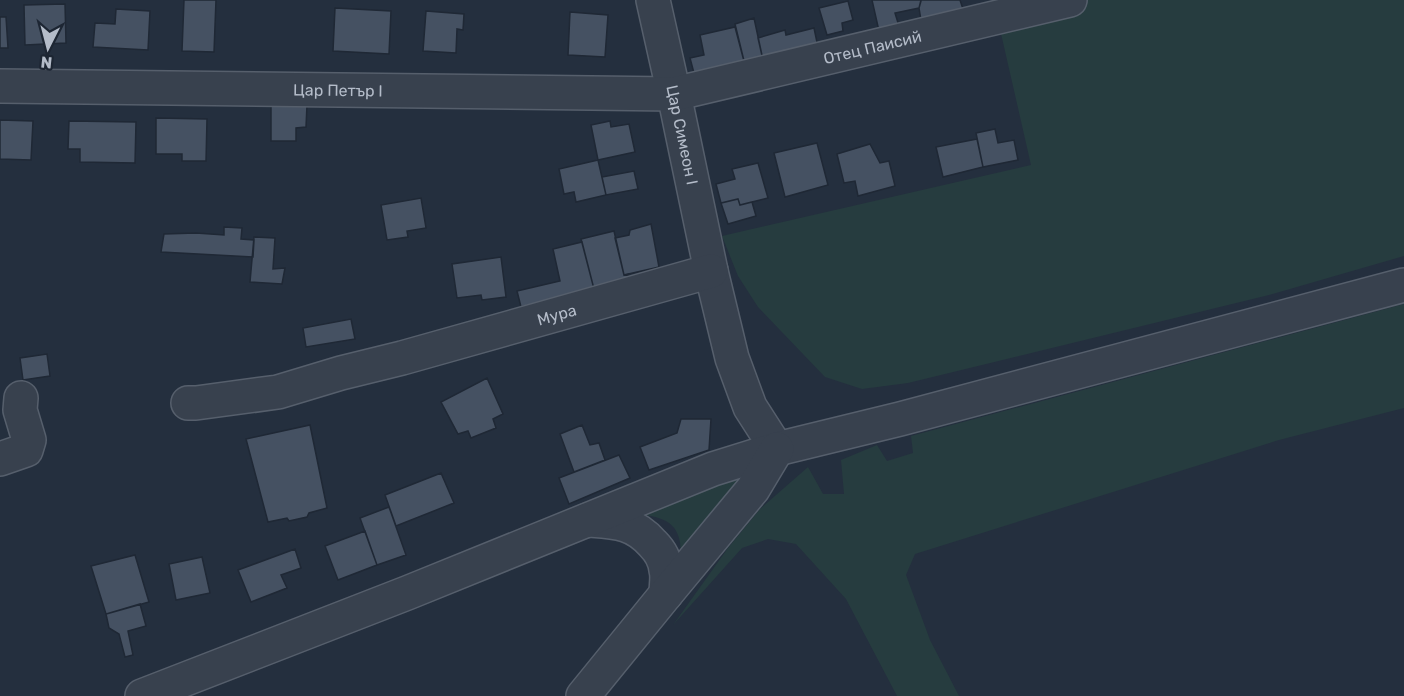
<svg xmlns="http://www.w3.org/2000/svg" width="1404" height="696" font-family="Rubik,sans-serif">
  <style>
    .green { fill: #263c3f }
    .building { fill: #455162; stroke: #1f2835; stroke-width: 1.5 }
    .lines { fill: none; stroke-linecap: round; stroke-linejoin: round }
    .minor-casing { stroke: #565f6c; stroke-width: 36 }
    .minor { stroke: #38414e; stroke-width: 33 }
    .labels { text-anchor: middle; stroke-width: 6; stroke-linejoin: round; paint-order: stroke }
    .street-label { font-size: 16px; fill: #b4bcc9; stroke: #1d2633 }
  </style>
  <rect width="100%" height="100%" fill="#242f3e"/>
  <path class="green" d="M 1008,0 L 1404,0 L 1404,256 L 1269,295 L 908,383 L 862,389 L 825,377 L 758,307 L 738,276 L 722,236 L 1031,165 L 994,3 Z
    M 1404,304 L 1404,408 L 1279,440 L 915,554 L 906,575 L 930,640 L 959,696 L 897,696 L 846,599 L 796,544 L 768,539 L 742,548 L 673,625 L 728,548 L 760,509 L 808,467 L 823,494 L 844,494 L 841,460 L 877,445 L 887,461 L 913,453 L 911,436 Z
    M 749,474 L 681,557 C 682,523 666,517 636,514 Z"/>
  <path class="building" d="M 184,0 L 216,0 L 214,52 L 182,51 Z
    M 872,0 L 921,0 L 921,1 L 919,8 L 895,13 L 899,26 L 879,31 Z
    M 921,0 L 960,0 L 964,12 L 921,20 L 919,8 Z
    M 848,1 L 853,20 L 842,23 L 843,31 L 827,35 L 819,8 Z
    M 65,4 L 66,43 L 25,45 L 24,5 Z
    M 335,8 L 391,11 L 389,54 L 333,51 Z
    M 116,9 L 150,11 L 148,50 L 93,47 L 95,23 L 115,24 Z
    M 426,11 L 464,14 L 463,30 L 457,29 L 456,53 L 423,51 Z
    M 570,12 L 608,15 L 605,57 L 568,55 Z
    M 0,17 L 6,17 L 8,48 L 0,48 Z
    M 754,18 L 763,60 L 745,65 L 735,24 Z
    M 735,27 L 745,65 L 695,77 L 690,58 L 704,55 L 700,35 Z
    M 814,28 L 818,47 L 763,60 L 758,38 L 785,30 L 786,35 Z
    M 271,105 L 307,105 L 306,127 L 296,128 L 296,141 L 271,141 Z
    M 156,118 L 207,119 L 206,161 L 182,161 L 182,154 L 156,154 Z
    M 0,120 L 33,121 L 31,160 L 0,159 Z
    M 69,121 L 136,122 L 135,163 L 80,162 L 80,149 L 68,149 Z
    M 610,121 L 611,127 L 629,124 L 635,152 L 598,160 L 591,125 Z
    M 995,129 L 998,143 L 1014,140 L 1018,160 L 983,167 L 976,133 Z
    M 977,139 L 983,167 L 943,177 L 936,147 Z
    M 817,143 L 828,185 L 785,197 L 774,153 Z
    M 870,144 L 880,163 L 889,161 L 895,186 L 858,196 L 855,181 L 844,183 L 837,154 Z
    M 598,160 L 606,195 L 576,202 L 574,192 L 564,194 L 559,169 Z
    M 758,163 L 768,198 L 740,205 L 738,199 L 721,203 L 716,184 L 735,179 L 732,169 Z
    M 634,171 L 638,189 L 606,195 L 602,177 Z
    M 421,198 L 426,228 L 407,231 L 408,237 L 387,240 L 381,205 Z
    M 738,199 L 740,205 L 752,202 L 756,216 L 728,224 L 721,203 Z
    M 651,224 L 659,267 L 624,275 L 615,238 L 629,235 L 630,230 Z
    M 224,227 L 242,228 L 241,239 L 254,240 L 253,257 L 161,252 L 164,234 L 196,233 L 224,235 Z
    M 614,231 L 624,275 L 628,274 L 630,281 L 594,289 L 581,239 Z
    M 254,237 L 275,238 L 273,269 L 285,268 L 282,284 L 250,282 Z
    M 582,242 L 594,289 L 521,307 L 517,291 L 560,281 L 553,249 Z
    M 501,257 L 506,297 L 482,300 L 481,295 L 457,298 L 452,264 Z
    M 351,319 L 355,339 L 306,347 L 303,328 Z
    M 47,354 L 50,376 L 23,380 L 20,358 Z
    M 487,378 L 503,414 L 493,419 L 496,428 L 471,438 L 468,431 L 458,434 L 441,402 Z
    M 681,419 L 711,419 L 709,450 L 649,470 L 640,447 L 677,433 Z
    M 310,425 L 327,508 L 309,513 L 307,517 L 289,521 L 287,518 L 268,522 L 246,439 Z
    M 582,425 L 590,445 L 599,443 L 605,460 L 574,472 L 560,434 Z
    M 619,455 L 630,478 L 569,504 L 559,478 Z
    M 441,473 L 454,503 L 396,526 L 385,495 Z
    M 389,507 L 406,555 L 377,565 L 360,518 Z
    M 365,531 L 377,565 L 338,580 L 325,546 Z
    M 295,549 L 301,568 L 281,575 L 287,588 L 251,602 L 238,570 Z
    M 135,555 L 149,602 L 106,614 L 91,566 Z
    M 202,557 L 210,593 L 176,600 L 169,564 Z
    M 140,604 L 146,626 L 128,631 L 133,655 L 125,657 L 119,634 L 109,628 L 106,614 Z"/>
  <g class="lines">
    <defs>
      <g id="minor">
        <path id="s1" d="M 653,0 L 674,94 L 711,271 L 732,358 L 750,407 L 777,449"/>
        <path id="s2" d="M 0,86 L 674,94 L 1070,0"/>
        <path id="s3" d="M 188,403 L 196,403 L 278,392 L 341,373 L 402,358 L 711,271"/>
        <path d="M 0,459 L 26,450 L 29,440 L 20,410 L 21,398"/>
        <path d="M 588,520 C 616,522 634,522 653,544 C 660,551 665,560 666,570 C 668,577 666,586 666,594"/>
        <path d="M 142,696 L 407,593 L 713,469 L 777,449 L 900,419 L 1404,285"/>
        <path d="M 583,696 L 666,594 L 753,489 L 777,449"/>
      </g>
    </defs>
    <use href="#minor" class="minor-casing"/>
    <use href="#minor" class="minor"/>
  </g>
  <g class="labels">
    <g class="street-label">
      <text dy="6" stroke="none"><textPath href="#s2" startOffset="878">Отец Паисий</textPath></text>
      <text dy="6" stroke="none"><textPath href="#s2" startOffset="338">Цар Петър I</textPath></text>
      <text dy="6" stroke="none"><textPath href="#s1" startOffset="138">Цар Симеон I</textPath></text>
      <text dy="6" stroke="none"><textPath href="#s3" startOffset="380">Мура</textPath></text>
    </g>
  </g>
  <g transform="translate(48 48) rotate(186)" stroke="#1d2633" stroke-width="4.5" paint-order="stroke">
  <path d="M0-4.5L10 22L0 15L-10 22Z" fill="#b4bcc9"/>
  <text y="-9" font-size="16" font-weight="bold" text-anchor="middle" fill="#b4bcc9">N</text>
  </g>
</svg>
